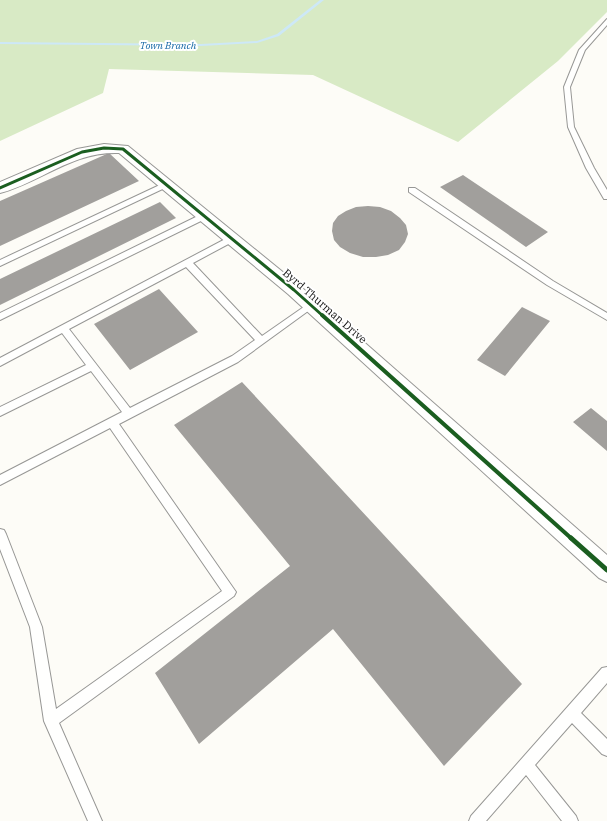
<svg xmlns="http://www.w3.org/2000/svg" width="607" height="821" font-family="'IBM Plex Serif',serif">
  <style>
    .forest { fill: #d8eac5 }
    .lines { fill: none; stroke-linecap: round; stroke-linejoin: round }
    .stream { fill: #cde8f7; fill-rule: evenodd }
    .building { fill: #a19f9c }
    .lane-casing { stroke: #979795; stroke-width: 2 }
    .street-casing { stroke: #979795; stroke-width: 2 }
    .lane { fill: #fffffe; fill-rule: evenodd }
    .street { fill: #fffffe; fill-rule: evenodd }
    .cycleway-far2-casing { stroke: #fff; stroke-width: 5 }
    .cycleway-far1-casing { stroke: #fff; stroke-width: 6 }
    .cycleway-casing { stroke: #fff; stroke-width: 8 }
    .cycleway-far2 { stroke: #1b5e20; stroke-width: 3 }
    .cycleway-far1 { stroke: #1b5e20; stroke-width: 4 }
    .cycleway { stroke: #1b5e20; stroke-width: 5 }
    .labels { text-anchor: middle; stroke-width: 4; stroke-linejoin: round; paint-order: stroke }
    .far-water-label { font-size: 10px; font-style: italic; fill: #1768a6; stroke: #fff }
    .street-label { font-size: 11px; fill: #111; stroke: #fff }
  </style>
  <rect width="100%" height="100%" fill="#fdfcf7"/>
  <path class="forest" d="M 0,0 L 607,0 L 607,12 L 558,61 L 458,142 L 313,75 L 109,69 L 103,93 L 0,141 Z"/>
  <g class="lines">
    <path class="stream" d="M 320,0 L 324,0 L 279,36 L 257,43 L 201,46 L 0,44 L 0,42 L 201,44 L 257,41 L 277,34 Z"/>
  </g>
  <path class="building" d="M 109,153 L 139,181 L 0,246 L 0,201 Z
    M 463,175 L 548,232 L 526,247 L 440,187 Z
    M 160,202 L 176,218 L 0,305 L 0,279 Z
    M 368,206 L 380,207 L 391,211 L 400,218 L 406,225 L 408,234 L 405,242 L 399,250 L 388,255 L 376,257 L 363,257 L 350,253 L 340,247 L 334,240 L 332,231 L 333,223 L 338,216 L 346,211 L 356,207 Z
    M 159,289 L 198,332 L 130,370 L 94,324 Z
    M 522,307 L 550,321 L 505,376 L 477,360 Z
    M 242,382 L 522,684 L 444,766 L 333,629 L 199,744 L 155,673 L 290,566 L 174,425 Z
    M 591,408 L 607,421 L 607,451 L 573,422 Z"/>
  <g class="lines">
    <defs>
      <path id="lane" d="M 607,19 L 607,25 L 585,50 L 570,87 L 574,127 L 594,168 L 607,190 L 607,199 L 604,199 L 586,168 L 568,127 L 564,87 L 579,50 Z
        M 164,183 L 167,183 L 171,185 L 0,266 L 0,260 Z
        M 409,188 L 415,188 L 553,281 L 607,313 L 607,320 L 547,285 L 409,192 Z
        M 204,213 L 207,214 L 207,218 L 0,320 L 0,313 Z
        M 231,236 L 235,239 L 234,241 L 193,263 L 262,336 L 308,304 L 314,304 L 315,306 L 238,362 L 119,424 L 236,592 L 234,596 L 59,723 L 102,821 L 88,821 L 44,721 L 30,627 L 0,549 L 0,529 L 4,530 L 6,534 L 42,627 L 56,709 L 222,591 L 110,428 L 0,485 L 0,475 L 122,412 L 91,371 L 0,416 L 0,407 L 86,365 L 62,333 L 0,366 L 0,358 ZM 186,267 L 255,340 L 232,356 L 130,408 L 69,329 Z
        M 607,667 L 607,683 L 581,713 L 607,739 L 607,756 L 602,754 L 572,723 L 535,765 L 576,816 L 578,821 L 562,821 L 526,775 L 486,821 L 469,821 L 471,816 L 602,668 Z"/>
      <path id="street" d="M 104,144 L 128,146 L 300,286 L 607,555 L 607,582 L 599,578 L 288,294 L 119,153 C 72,151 42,182 0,193 L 0,182 L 77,149 Z"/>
    </defs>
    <use href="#lane" class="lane-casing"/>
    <use href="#street" class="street-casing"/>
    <use href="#lane" class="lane"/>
    <use href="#street" class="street"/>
    <defs>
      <path id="cycleway-far2" d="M 0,188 L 82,152 L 104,148 L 123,149 L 294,290 L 323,316"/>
      <path id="cycleway-far1" d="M 322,315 L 572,539"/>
      <path id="cycleway" d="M 571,538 L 607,570"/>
    </defs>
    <use href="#cycleway-far2" class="cycleway-far2-casing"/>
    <use href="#cycleway-far1" class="cycleway-far1-casing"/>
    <use href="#cycleway" class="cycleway-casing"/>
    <use href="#cycleway-far2" class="cycleway-far2"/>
    <use href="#cycleway-far1" class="cycleway-far1"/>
    <use href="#cycleway" class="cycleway"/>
  </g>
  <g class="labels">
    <g class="far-water-label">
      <text x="168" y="49">Town Branch</text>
    </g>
    <g class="street-label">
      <text transform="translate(325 306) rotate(41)" y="4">Byrd Thurman Drive</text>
    </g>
  </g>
</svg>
